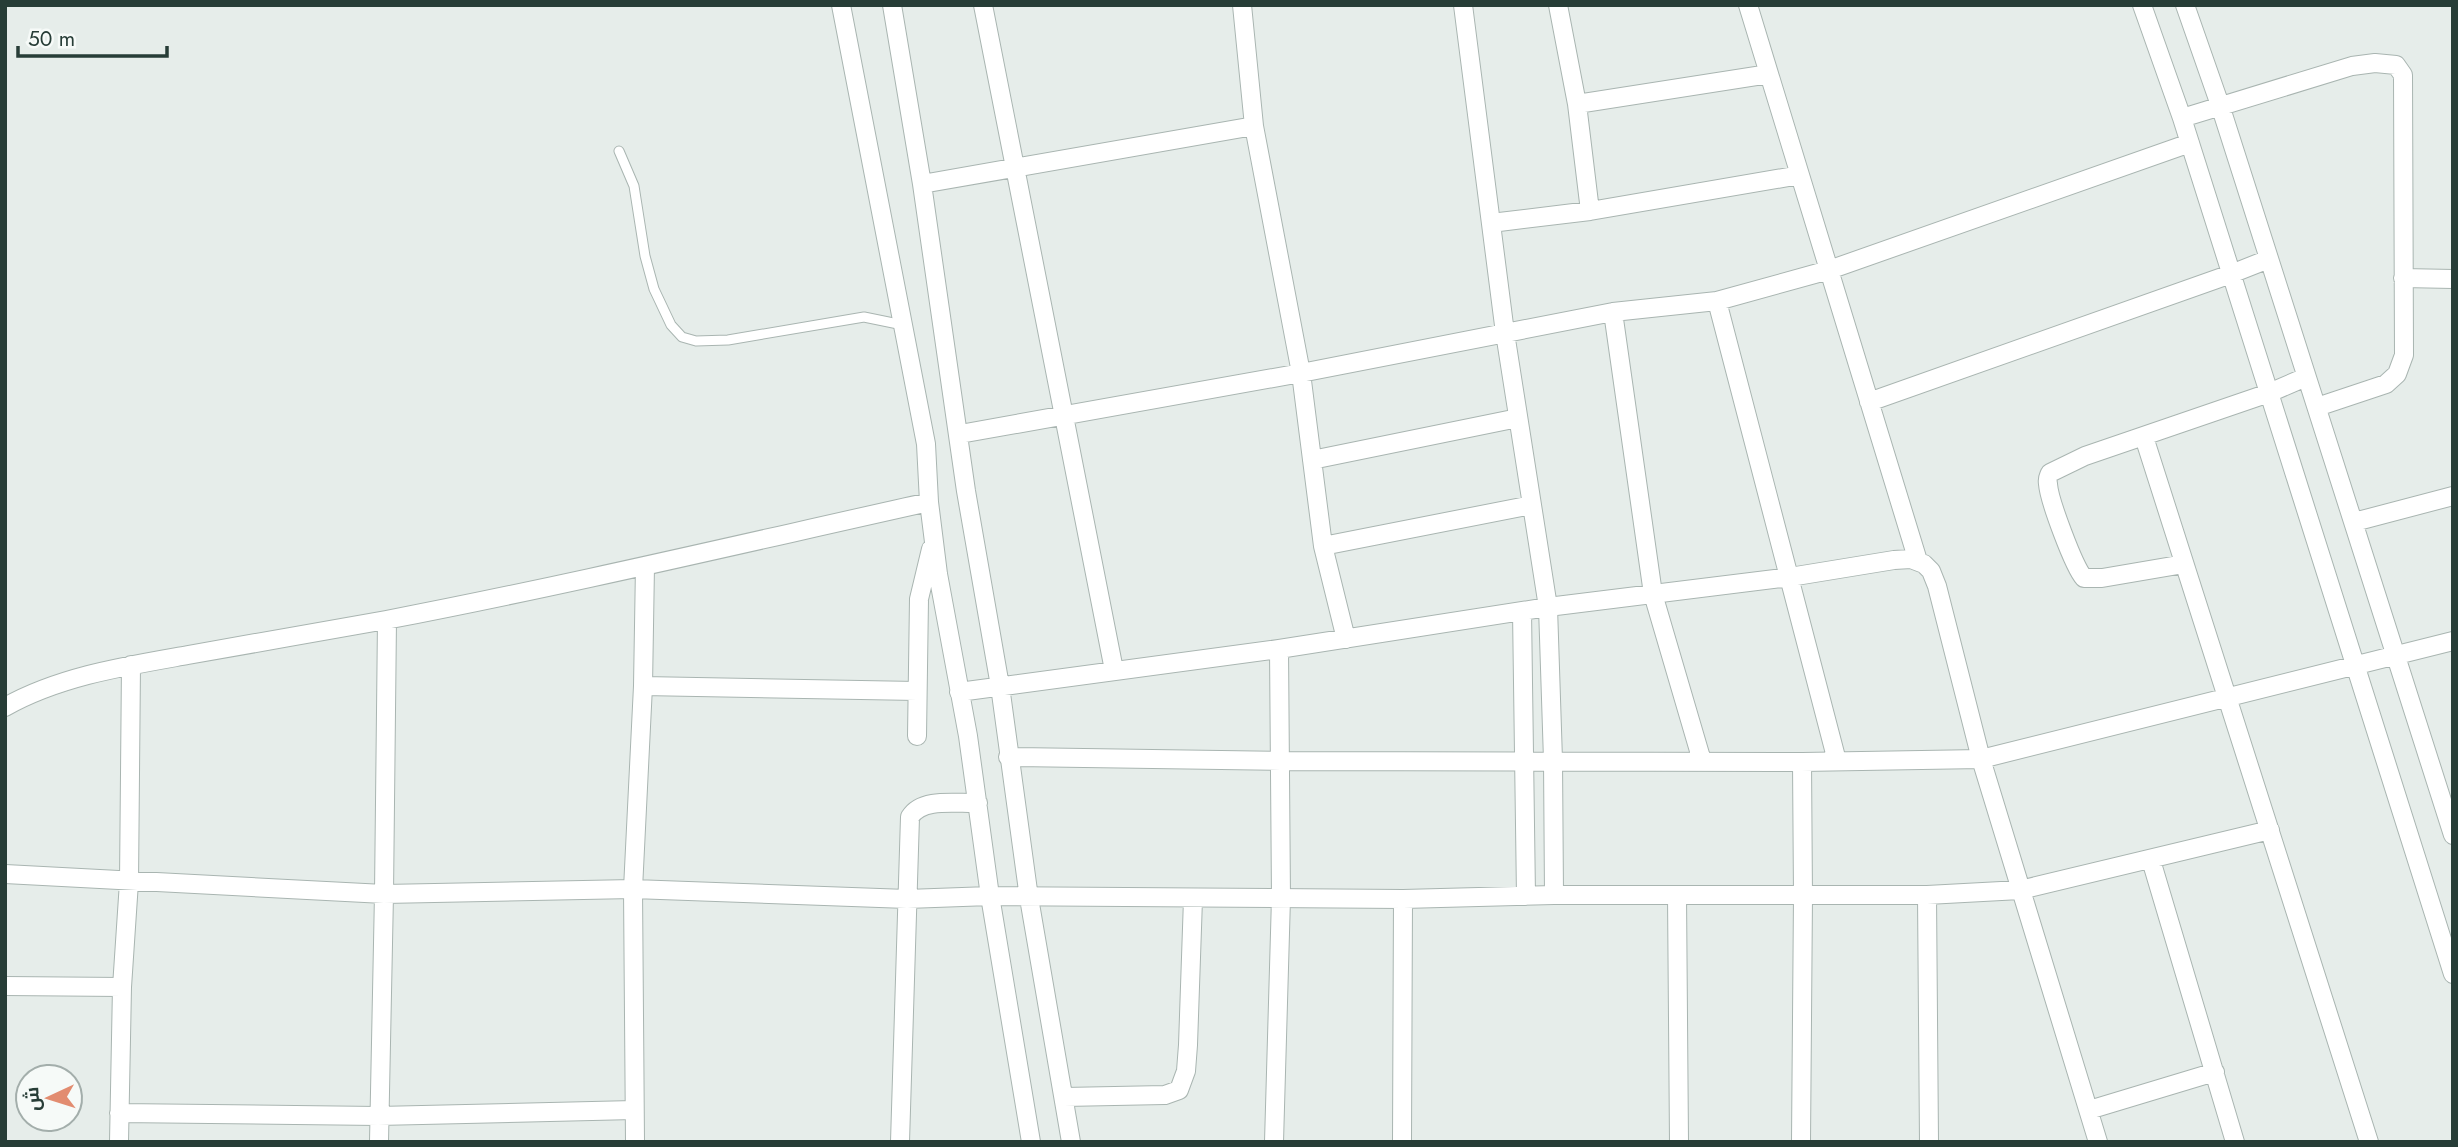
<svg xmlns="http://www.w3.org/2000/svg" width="2458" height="1147" font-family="Jost,Cairo,sans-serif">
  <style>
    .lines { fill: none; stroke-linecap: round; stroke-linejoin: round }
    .service-casing { stroke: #a9b5b1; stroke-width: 11 }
    .minor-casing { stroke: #a9b5b1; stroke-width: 20 }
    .service { stroke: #fff; stroke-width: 9 }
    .minor { stroke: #fff; stroke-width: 18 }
  </style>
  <rect width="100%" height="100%" fill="#e6edea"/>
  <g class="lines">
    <defs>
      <path id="service" d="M 619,151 L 634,186 L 645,256 L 654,289 L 671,325 L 682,337 L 696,341 L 728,340 L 864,317 L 903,325"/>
      <path id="minor" d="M 841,5 L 926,444 L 929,502 L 938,574 L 968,736 L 990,896 L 1031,1142
        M 892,5 L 922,184 L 966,491 L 1000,686 L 1029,898 L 1071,1142
        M 983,5 L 1114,670
        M 1242,5 L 1254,126 L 1301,373 L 1323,546 L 1346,639
        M 1463,5 L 1505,333 L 1548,607 L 1553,760 L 1554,895
        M 1558,5 L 1577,104 L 1590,211
        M 1748,5 L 1918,561
        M 2142,5 L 2182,118 L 2453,974
        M 2185,5 L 2220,105 L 2453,835
        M 1577,104 L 1769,74
        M 2182,118 L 2352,66 L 2375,63 L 2396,65 L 2403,75 L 2404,355 L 2397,374 L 2386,384 L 2317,407
        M 922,184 L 1254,126
        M 1491,223 L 1590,211 L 1800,175
        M 2403,278 L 2453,279
        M 1717,301 L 1837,761
        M 1613,312 L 1653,594 L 1702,761
        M 1869,402 L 2231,274 L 2269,259
        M 960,434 L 1301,373 L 1613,312 L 1717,301 L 1829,270 L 2190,143
        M 2144,437 L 2369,1142
        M 1312,460 L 1518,418
        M 2354,522 L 2453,496
        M 1323,546 L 1532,505
        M 2184,564 L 2102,578 L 2084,578 C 2074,567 2049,500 2048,484 C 2047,478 2048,478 2050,473 L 2085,456 L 2269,393 L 2306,377
        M 1522,611 L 1526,896
        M 643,686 L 917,691
        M 959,692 L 1279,649 L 1548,607 L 1790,577 L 1894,560 L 1911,559 L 1924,564 L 1931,571 L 1937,586 L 1981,759 L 2098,1142
        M 5,707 C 60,676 126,666 188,655 C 254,643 320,632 386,620 C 568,585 749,542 929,502
        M 917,736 L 919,599 L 931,549
        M 1008,757 L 1281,761 L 1802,762 L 1981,759 L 2453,641
        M 2151,860 L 2235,1142
        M 5,874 L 384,894 L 633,889 L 907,899 L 990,896 L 1403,899 L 1554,895 L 1927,895 L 2020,890 L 2270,830
        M 1677,895 L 1679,1142
        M 1927,895 L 1929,1142
        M 5,986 L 122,987
        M 1064,1097 L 1165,1095 L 1179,1090 L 1186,1071 L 1188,1045 L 1193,899
        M 2089,1110 L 2215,1072
        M 119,1113 L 378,1116 L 634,1110
        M 119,1142 L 122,987 L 129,882 L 131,665
        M 379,1142 L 384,894 L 387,620
        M 635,1142 L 633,889 L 643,686 L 645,566
        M 900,1142 L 910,817 C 922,797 958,804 978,803
        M 1274,1142 L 1281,898 L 1279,649
        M 1402,1142 L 1403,899
        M 1801,1142 L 1803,896 L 1802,762"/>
    </defs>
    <use href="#service" class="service-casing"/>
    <use href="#minor" class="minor-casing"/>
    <use href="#service" class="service"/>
    <use href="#minor" class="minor"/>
  </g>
  <rect width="2458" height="1147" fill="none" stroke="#273d37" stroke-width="14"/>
  <g transform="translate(49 1098) rotate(266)"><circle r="33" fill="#f6faf8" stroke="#a3aeab" stroke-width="2"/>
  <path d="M0-5L12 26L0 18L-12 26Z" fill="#e28c70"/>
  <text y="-10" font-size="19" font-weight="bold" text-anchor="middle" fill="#273d37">ش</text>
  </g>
  <path d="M18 46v10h149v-10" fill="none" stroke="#273d37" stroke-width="3.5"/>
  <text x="28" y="46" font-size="21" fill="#273d37" stroke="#f6faf8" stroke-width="5" paint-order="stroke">50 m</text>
</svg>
